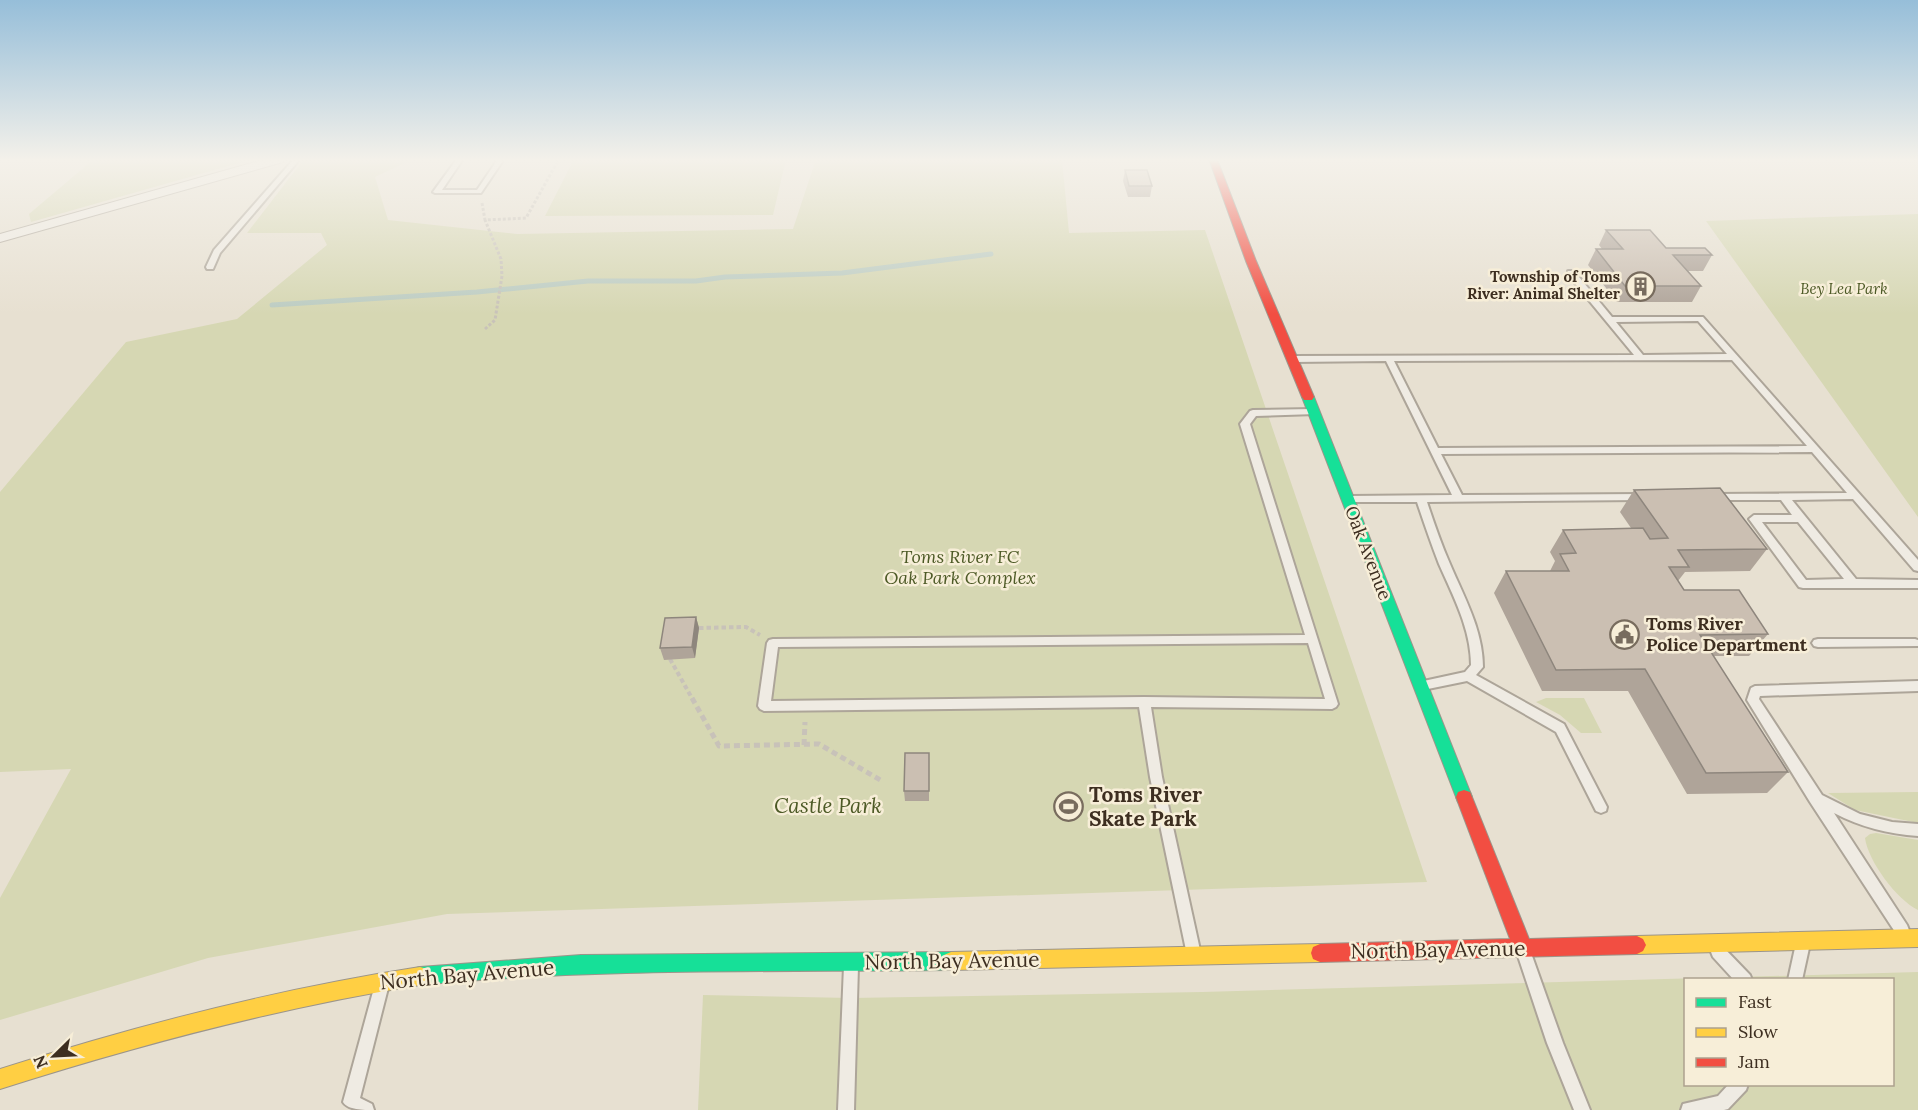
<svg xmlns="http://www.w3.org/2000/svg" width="1918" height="1110" font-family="Lora,serif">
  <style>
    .green { fill: #d6d7b3; fill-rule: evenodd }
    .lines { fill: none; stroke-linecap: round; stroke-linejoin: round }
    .stream { stroke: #bcccc2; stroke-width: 5 }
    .lane-casing { stroke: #ada599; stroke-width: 4 }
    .street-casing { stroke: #ada599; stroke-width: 2 }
    .fast-casing { stroke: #9c958a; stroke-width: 2 }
    .slow-casing { stroke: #9c958a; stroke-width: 2 }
    .jam-casing { stroke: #9c958a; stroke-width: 2 }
    .path-far2 { stroke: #c8c2b9; stroke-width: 3; stroke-dasharray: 3 2; stroke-linecap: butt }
    .path-far1 { stroke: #c8c2b9; stroke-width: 4; stroke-dasharray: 4.5 3; stroke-linecap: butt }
    .path { stroke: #c8c2b9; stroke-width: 5; stroke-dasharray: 6 4; stroke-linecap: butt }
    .lane { fill: #efebe3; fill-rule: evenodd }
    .street { fill: #efebe3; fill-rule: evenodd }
    .fast { fill: #16e098; fill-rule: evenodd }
    .slow { fill: #ffcf43; fill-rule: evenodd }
    .jam { fill: #f24e42; fill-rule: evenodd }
    .wall { fill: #afa499 }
    .shaded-wall { fill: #8e867d }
    .building { fill: #cbbfb2; stroke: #8e867d; stroke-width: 1.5 }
    .labels { text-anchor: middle; stroke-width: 5; stroke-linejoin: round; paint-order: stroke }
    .far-poi-label { font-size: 15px; font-weight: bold; fill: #3d2e20; stroke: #f7eed8; text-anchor: end }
    .far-park-label { font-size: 15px; font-style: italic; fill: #4d5a26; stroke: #f7eed8 }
    .street-label { font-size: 18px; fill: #3d2e20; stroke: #f7eed8 }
    .park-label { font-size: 18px; font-style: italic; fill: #4d5a26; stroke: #f7eed8 }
    .poi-label { font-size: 18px; font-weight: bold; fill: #3d2e20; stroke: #f7eed8; text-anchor: start }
    .near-poi-label { font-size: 21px; font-weight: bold; fill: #3d2e20; stroke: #f7eed8; text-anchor: start }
    .near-park-label { font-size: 21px; font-style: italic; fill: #4d5a26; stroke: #f7eed8 }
    .near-street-label { font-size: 21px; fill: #3d2e20; stroke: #f7eed8 }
  </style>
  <rect width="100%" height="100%" fill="#e7e0d1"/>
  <path class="green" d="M 94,159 L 253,159 L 31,222 L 29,214 Z
    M 304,159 L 413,159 L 375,177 L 388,220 L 517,234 L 793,229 L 816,159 L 1062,159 L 1069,233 L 1205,230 L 1427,882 L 447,914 L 208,958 L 0,1020 L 0,898 L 71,769 L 0,772 L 0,492 L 126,342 L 237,319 L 327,245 L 321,233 L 247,233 Z
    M 574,159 L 786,159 L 773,215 L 545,216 Z
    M 1918,214 L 1918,517 L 1706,221 Z
    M 1546,698 L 1584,698 L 1602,733 L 1581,733 L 1560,715 L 1536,702 Z
    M 1918,792 L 1918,823 L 1855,810 L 1828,793 Z
    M 1876,833 L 1918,840 L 1918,910 C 1897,900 1868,861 1865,838 L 1870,834 Z
    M 1918,972 L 1918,1110 L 698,1110 L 703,995 L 851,998 L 1202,992 ZM 1686,980 L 1892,980 L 1892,1084 L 1686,1084 Z"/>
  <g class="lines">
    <path class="stream" d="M 272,305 L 477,292 L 588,281 L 696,281 L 725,277 L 842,273 L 991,254"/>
    <defs>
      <path id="lane" d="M 294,159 L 300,159 L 220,253 L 213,269 L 207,269 L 206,267 L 214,250 Z
        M 457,159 L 463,159 L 442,190 L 477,190 L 498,159 L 504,159 L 481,193 L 435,193 L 433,192 Z
        M 1568,271 L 1574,271 L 1612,317 L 1703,317 L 1918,560 L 1918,571 L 1914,570 L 1853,499 L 1792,500 L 1856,579 L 1918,580 L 1918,588 L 1803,588 L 1799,587 L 1749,519 L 1754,515 L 1792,515 L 1781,500 L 1716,500 L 1711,497 L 1716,494 L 1847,493 L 1812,452 L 1441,454 L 1462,495 L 1643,494 L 1648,497 L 1643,500 L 1427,502 C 1434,523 1441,544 1450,564 C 1464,597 1483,630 1483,667 L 1476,675 L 1564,724 L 1607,807 L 1606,811 L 1601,813 L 1596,811 L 1556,732 L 1467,681 L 1423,690 L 1419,688 L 1417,685 L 1419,682 L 1465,672 L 1471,665 C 1471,629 1453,596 1439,564 C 1431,543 1424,523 1417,502 L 1350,502 L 1345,499 L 1350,496 L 1452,495 L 1386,361 L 1293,362 L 1289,359 L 1293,356 L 1634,355 L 1568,275 ZM 1698,321 L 1727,354 L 1643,355 L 1616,322 ZM 1732,360 L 1807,446 L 1438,448 L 1394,361 ZM 1762,522 L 1798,522 L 1844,579 L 1806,580 Z
        M 1313,409 L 1316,410 L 1318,412 L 1316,414 L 1256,416 L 1250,424 L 1338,704 L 1336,707 L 1332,709 L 1151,707 L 1162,777 L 1200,950 L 1198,955 L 1193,957 L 1188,955 L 1186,950 L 1150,777 L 1139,707 L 764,711 L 760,709 L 758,706 L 767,643 L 769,640 L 773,639 L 1305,635 L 1240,424 L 1250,411 L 1253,410 ZM 1308,643 L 1325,699 L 1144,697 L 771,701 L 778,647 Z
        M 1818,639 L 1915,639 L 1918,640 L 1918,646 L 1818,647 L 1814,646 L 1812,643 L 1814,640 Z
        M 1918,681 L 1918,691 L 1760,696 L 1759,699 L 1822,795 L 1860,814 L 1892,822 L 1918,824 L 1918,836 C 1888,834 1861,827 1834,813 L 1907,925 L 1909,930 L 1907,935 L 1902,937 L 1897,935 L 1810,802 L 1747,700 L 1751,688 L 1755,686 Z
        M 1802,941 L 1807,943 L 1809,948 L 1802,980 L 1788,980 L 1795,948 L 1797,943 Z
        M 1718,945 L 1723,947 L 1750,975 L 1752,980 L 1734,980 L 1713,957 L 1711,952 L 1713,947 Z
        M 1524,946 L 1529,948 L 1531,953 L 1563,1043 L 1590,1110 L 1574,1110 L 1547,1043 L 1517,953 L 1519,948 Z
        M 851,959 L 856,961 L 858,966 L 854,1110 L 838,1110 L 844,966 L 846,961 Z
        M 381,981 L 386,983 L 388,988 L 360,1098 L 372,1104 L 374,1110 C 363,1110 348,1110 343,1102 L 374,988 L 376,983 Z
        M 1729,1084 L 1748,1084 L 1746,1090 L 1728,1109 L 1724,1110 L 1681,1110 L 1683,1104 L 1718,1096 Z"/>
      <path id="street" d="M 266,159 L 285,159 L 283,162 L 0,242 L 0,234 Z"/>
      <path id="fast" d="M 1308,393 L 1314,397 L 1472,797 L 1470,802 L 1464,804 L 1458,802 L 1456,797 L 1302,397 Z
        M 951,952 L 958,955 L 960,961 L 958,967 L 951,970 C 774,972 596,968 420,985 L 413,983 L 411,976 L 413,969 L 420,967 L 581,955 Z"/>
      <path id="slow" d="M 1918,929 L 1918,947 L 1637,954 L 1631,951 L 1628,945 L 1631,939 L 1637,936 Z
        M 1320,944 L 1327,947 L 1329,953 L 1327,959 L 1320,962 L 951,970 L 944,967 L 942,961 L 944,955 L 951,952 Z
        M 420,967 L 427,969 L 429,976 L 427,983 L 420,985 C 277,1008 138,1045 0,1089 L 0,1069 C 138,1025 277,989 420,967 Z"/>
      <path id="jam" d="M 1209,159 L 1217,159 L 1256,261 L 1314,397 L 1312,400 L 1304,400 L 1302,397 L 1246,261 Z
        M 1464,790 L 1470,792 L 1472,797 L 1529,939 L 1637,936 L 1643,939 L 1646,945 L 1643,951 L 1637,954 L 1320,962 L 1313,959 L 1311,953 L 1313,947 L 1320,944 L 1510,939 L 1456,797 L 1458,792 Z"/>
    </defs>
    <use href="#lane" class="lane-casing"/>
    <use href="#street" class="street-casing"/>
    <use href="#fast" class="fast-casing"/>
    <use href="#slow" class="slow-casing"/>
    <use href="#jam" class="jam-casing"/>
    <path class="path-far2" d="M 482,203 L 485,220
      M 485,329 L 495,320 L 502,276 L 501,259 L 485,220 L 526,218 L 559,159"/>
    <path class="path-far1" d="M 699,628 L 746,627 L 760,635
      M 670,659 L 693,700"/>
    <path class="path" d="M 692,698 L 719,746 L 819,744 L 882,781
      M 804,745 L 805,722"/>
    <use href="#lane" class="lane"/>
    <use href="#street" class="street"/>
    <use href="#fast" class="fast"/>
    <use href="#slow" class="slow"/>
    <use href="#jam" class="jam"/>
  </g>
  <path class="wall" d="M 1125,170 L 1152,186 L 1150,197 L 1128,197 L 1123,181 Z
    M 1606,230 L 1666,248 L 1712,255 L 1703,271 L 1688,271 L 1701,286 L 1692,302 L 1617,302 L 1588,265 L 1596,249 L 1602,249 L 1599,245 Z
    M 1634,490 L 1767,549 L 1750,571 L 1685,572 L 1678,581 L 1684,590 L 1768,634 L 1749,656 L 1713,656 L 1788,772 L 1767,793 L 1687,794 L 1628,691 L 1542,691 L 1494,593 L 1506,571 L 1550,571 L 1555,561 L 1550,552 L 1563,530 L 1631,528 L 1620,512 Z
    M 696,617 L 699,628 L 695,658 L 664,660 L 660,648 Z
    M 929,753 L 929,801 L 905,801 L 904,791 Z"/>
  <path class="shaded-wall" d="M 696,617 L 699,628 L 695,658 L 692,647 Z"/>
  <path class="building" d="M 1125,170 L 1147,170 L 1152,186 L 1129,186 Z
    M 1606,230 L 1650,230 L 1666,248 L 1705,248 L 1712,255 L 1673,255 L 1701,286 L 1625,286 L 1596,249 L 1623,249 Z
    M 1720,488 L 1767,549 L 1678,550 L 1689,567 L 1669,567 L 1684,590 L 1739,590 L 1768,634 L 1700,635 L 1788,772 L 1706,773 L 1645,669 L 1556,670 L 1506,571 L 1569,571 L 1560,554 L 1576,553 L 1563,530 L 1643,528 L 1650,539 L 1668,538 L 1634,490 Z
    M 696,617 L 692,647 L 660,648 L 665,618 Z
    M 905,753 L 929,753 L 929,791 L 904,791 Z"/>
  <linearGradient id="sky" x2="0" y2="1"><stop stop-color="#96bed9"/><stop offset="0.51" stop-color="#f4f1ea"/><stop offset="1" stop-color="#f4f1ea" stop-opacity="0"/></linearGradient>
  <rect width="1918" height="314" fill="url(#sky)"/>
  <defs>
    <symbol id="building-ring" viewBox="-11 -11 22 22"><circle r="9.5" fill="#f7eed8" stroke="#786c5e" stroke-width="1.5"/><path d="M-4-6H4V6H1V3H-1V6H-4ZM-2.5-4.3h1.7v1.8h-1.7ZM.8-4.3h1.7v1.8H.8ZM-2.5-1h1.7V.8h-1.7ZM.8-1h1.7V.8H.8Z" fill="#786c5e"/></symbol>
    <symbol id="civic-ring" viewBox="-11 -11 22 22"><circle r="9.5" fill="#f7eed8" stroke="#786c5e" stroke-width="1.5"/><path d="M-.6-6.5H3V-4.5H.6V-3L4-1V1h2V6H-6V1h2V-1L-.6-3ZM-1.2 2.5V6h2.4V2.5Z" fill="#786c5e"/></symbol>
    <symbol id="stadium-ring" viewBox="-11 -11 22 22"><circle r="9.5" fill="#f7eed8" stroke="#786c5e" stroke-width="1.5"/><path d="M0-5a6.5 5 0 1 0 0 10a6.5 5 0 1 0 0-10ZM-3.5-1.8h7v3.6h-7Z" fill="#786c5e"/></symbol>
  </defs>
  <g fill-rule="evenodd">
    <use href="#building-ring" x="1624" y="270" width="33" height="33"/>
    <use href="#civic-ring" x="1608" y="618" width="33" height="33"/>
    <use href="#stadium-ring" x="1052" y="790" width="33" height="33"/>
  </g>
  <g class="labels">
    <g class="far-poi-label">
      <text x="1620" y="282">Township of Toms<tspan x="1620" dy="17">River: Animal Shelter</tspan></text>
    </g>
    <g class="far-park-label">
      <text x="1844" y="294">Bey Lea Park</text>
    </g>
    <g class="street-label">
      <text transform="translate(1368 553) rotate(69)" y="6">Oak Avenue</text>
    </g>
    <g class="park-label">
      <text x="960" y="563">Toms River FC<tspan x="960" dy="21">Oak Park Complex</tspan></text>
    </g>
    <g class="poi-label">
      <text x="1646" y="630">Toms River<tspan x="1646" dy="21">Police Department</tspan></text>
    </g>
    <g class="near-poi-label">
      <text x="1089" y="802">Toms River<tspan x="1089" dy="24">Skate Park</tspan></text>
    </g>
    <g class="near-park-label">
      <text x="828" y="813">Castle Park</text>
    </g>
    <g class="near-street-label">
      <text transform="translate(1438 950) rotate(-1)" y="7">North Bay Avenue</text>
      <text transform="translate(952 961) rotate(-1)" y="7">North Bay Avenue</text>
      <text transform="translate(467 975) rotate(-5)" y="7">North Bay Avenue</text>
    </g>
  </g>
  <rect x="1684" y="978" width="210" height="108" fill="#f7eed8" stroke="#ada18e" stroke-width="1.5"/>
  <rect x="1696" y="998" width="30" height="9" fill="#16e098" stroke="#ada18e" stroke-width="1.5"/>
  <text x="1738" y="1008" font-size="18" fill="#3d2e20">Fast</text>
  <rect x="1696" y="1028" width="30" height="9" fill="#ffcf43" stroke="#ada18e" stroke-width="1.5"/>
  <text x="1738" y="1038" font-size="18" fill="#3d2e20">Slow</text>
  <rect x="1696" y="1058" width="30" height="9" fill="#f24e42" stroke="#ada18e" stroke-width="1.5"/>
  <text x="1738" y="1068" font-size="18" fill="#3d2e20">Jam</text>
  <g transform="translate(54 1056) rotate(246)" stroke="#f7eed8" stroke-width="4.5" paint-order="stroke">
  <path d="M0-4.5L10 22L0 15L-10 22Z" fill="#3d2e20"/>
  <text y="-9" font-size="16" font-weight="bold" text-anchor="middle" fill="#3d2e20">N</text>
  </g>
</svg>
